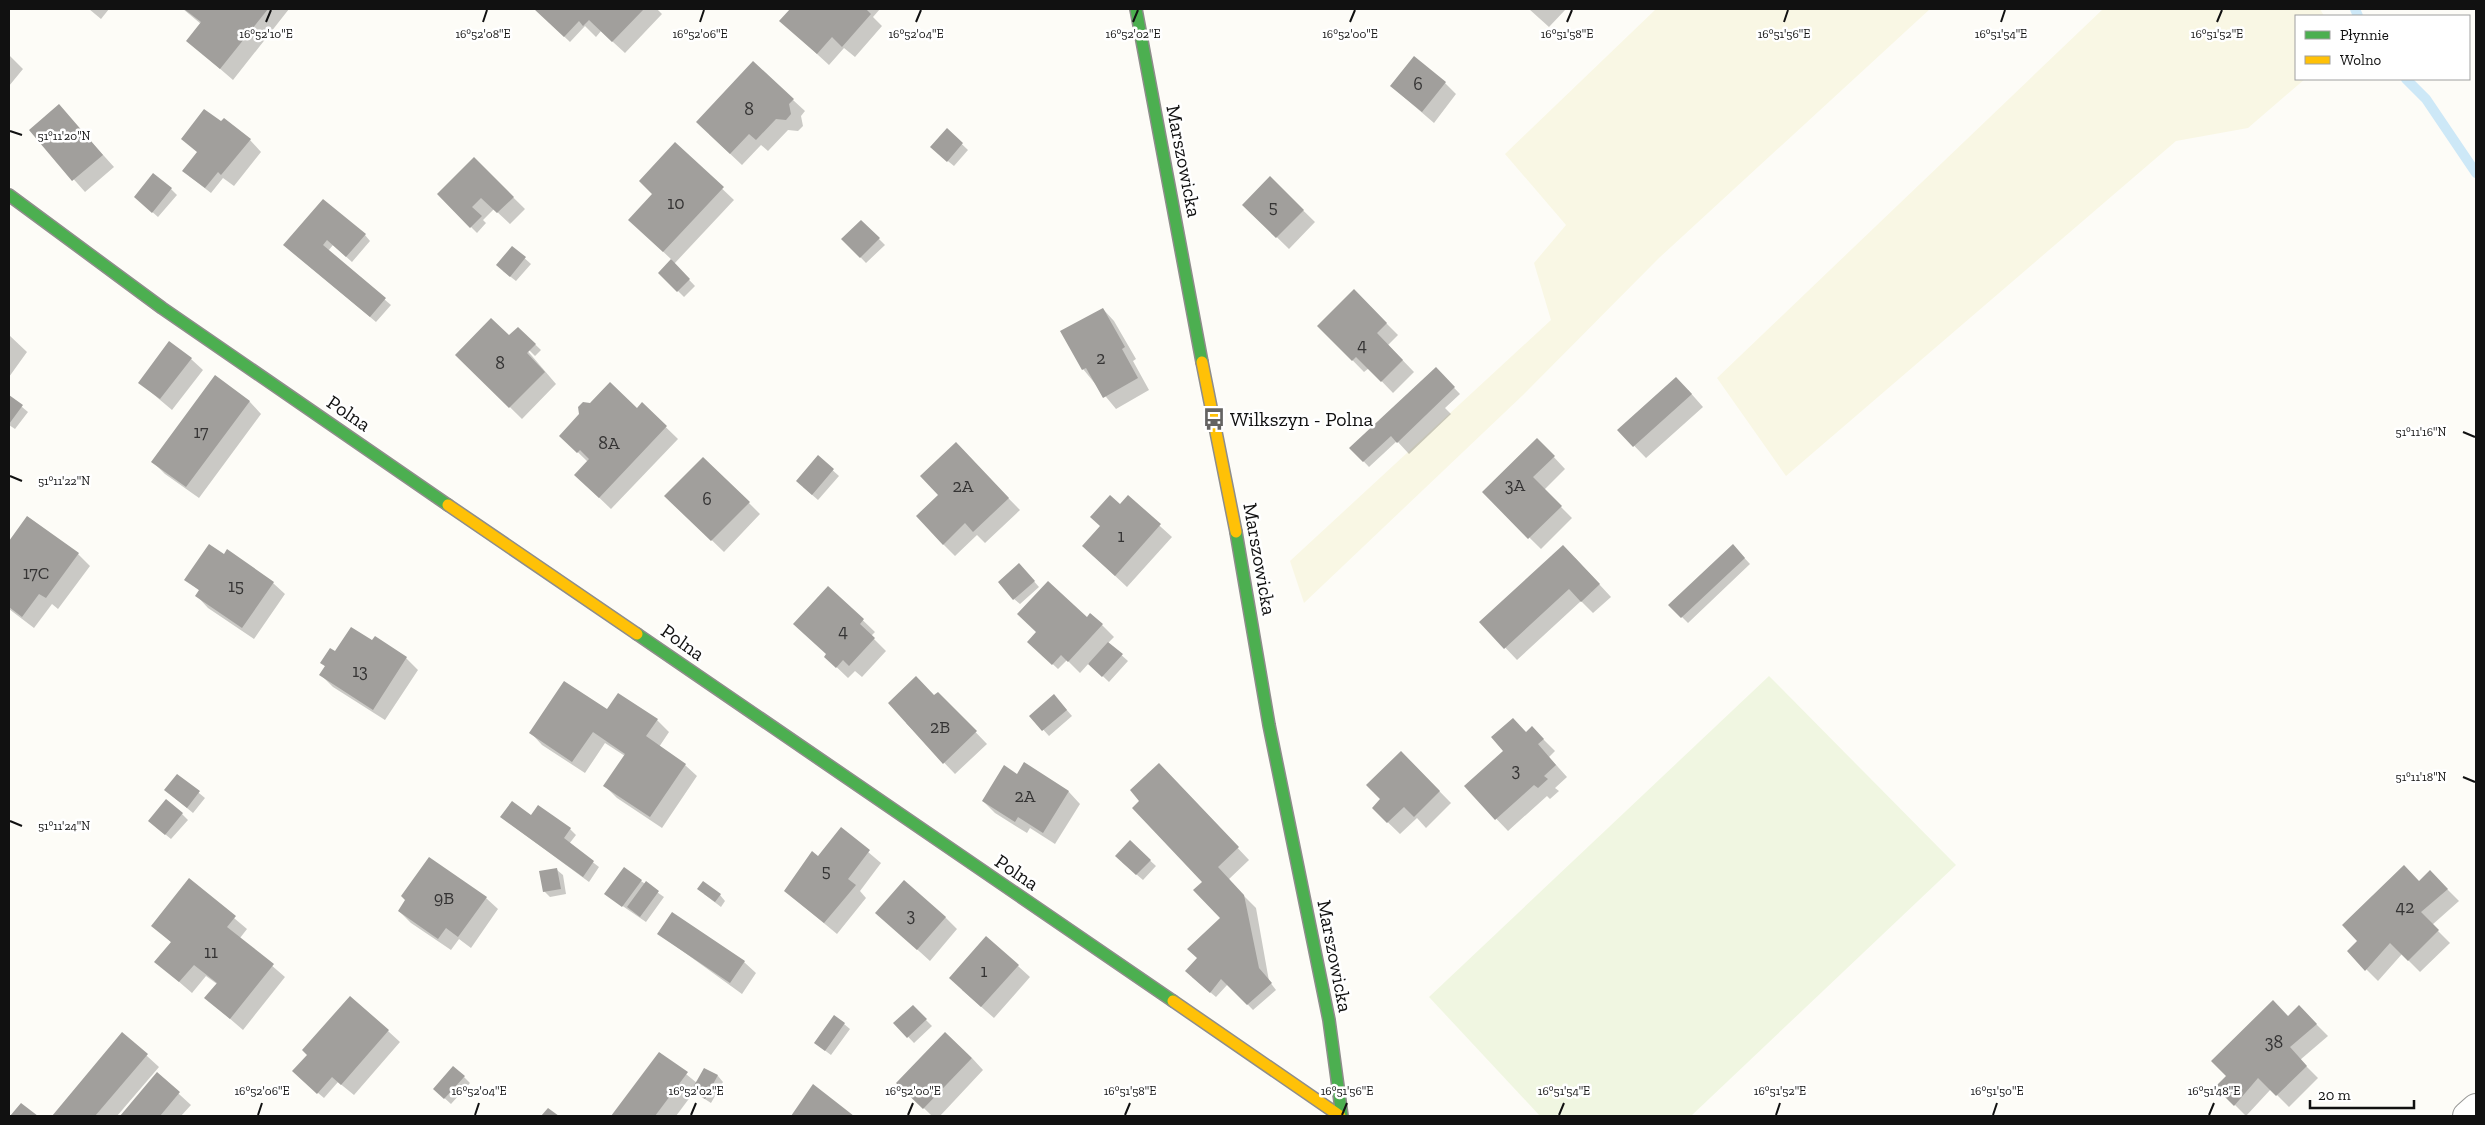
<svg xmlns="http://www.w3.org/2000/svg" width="2485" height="1125" font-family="'Zilla Slab',serif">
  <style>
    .farmland { fill: #f9f7e4 }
    .pitch { fill: #f0f6e1 }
    .shadow { fill: #0003 }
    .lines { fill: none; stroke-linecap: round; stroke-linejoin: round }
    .stream { stroke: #cde8f7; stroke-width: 10 }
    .building { fill: #a19f9c }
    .street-casing { stroke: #979795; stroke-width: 30 }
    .fast-casing { stroke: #8e8d8b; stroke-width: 14 }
    .slow-casing { stroke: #8e8d8b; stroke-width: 14 }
    .street { stroke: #fffffe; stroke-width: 28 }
    .fast { stroke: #4caf50; stroke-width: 11 }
    .slow { stroke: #ffc107; stroke-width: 11 }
    .ticks { fill: none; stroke: #111; stroke-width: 2 }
    .labels { text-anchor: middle; stroke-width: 5; stroke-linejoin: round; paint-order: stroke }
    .number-label { font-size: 18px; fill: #353434 }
    .street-label { font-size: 20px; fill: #111; stroke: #fff }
    .poi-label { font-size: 20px; fill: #111; stroke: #fff; text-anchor: start }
    .ticks-label { font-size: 12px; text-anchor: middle; fill: #111; stroke: #fff; stroke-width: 5; stroke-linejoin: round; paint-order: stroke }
  </style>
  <rect width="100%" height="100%" fill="#fdfcf7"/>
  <path class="farmland" d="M 1656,9 L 1930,9 L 1659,258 L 1523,395 L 1304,603 L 1290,561 L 1551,320 L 1534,263 L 1566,225 L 1505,154 Z
    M 2103,9 L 2320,9 L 2324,16 L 2296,16 L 2296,79 L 2305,79 L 2248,128 L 2176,141 L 1786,476 L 1717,378 Z"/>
  <path class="pitch" d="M 1769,676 L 1956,865 L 1691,1116 L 1540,1116 L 1429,997 Z"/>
  <path class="shadow" d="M 89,9 L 109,9 L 101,19 Z
    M 183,9 L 289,9 L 233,80 L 188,41 L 201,24 Z
    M 535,9 L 657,9 L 662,14 L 625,53 L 601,31 L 596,37 L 585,26 L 570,42 Z
    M 792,9 L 880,9 L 873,17 L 882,26 L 855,57 L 844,48 L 829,65 L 781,21 Z
    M 1529,9 L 1566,9 L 1549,27 Z
    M 9,55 L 23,69 L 9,86 Z
    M 1445,83 L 1456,94 L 1434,123 L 1391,86 Z
    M 793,100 L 805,111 L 801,116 L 803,126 L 798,131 L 788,130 L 768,151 L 761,145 L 742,165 L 709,134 Z
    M 59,106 L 114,167 L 85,192 L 30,130 Z
    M 947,130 L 968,150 L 954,166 L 938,153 Z
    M 250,140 L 261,152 L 234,186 L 223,178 L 211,193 L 189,176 Z
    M 675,144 L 734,200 L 674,264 L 695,286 L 684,297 L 660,273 L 672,260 L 641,231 L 654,194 Z
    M 474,159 L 525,209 L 510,224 L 494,209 L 483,220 L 486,223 L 477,233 L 438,194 Z
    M 1270,178 L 1315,222 L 1289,249 L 1244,205 Z
    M 171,189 L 177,195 L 158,217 L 141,202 Z
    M 861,221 L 885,245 L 866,263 L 843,239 Z
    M 365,235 L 370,241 L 352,262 L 333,245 L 328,251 L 391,305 L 376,322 L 284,245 Z
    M 512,247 L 531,264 L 516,281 L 503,271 Z
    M 1354,291 L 1398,335 L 1388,345 L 1414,372 L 1393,393 L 1369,368 L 1364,372 L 1319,326 Z
    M 1103,309 L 1114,321 L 1136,359 L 1133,361 L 1149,390 L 1116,409 L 1083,369 Z
    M 518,328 L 541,350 L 535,356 L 514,335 L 556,384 L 522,419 L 457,355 L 509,337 Z
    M 9,335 L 27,352 L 9,377 Z
    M 191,359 L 203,370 L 172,410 L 140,383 Z
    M 1436,369 L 1460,394 L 1445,408 L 1451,414 L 1409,454 L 1397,441 L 1369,467 L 1351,448 Z
    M 216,377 L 250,402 L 261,414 L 199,498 L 165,474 L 153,462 Z
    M 1688,390 L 1703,407 L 1646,458 L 1619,430 Z
    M 9,396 L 28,412 L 15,429 L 9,425 Z
    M 642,404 L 678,439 L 611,509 L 587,486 L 588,462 L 561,436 L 637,409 Z
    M 1537,439 L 1565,469 L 1544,490 L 1572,518 L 1541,549 L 1483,492 Z
    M 967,456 L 1020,510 L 985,543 L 977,535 L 955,556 L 943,544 L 939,495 Z
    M 818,457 L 839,476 L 818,500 L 803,487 Z
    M 666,496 L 749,503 L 760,514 L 724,552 Z
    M 1128,497 L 1172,537 L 1127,587 L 1083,546 Z
    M 28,517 L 78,554 L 90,566 L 58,609 L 52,604 L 34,628 L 9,609 L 9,543 Z
    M 1738,551 L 1750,564 L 1688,623 L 1670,605 Z
    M 224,556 L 273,583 L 285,594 L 254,639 L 208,608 L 197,596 L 200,591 L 186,580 Z
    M 1575,558 L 1611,597 L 1593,613 L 1581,601 L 1517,660 L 1481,622 Z
    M 1025,571 L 1039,587 L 1020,604 L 1014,599 Z
    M 845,603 L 875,632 L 871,636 L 886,651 L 862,677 L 855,671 L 848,678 L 826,657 Z
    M 1091,614 L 1114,637 L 1108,643 L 1128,661 L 1109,682 L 1089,663 L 1080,673 L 1067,660 L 1058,669 L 1029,642 L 1087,619 Z
    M 372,642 L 406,658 L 418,670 L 385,720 L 333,687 L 321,675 L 326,667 L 321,663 L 335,653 Z
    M 938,693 L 987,744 L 955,774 L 906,723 Z
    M 1059,701 L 1072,716 L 1049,736 L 1031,716 Z
    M 607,711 L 657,720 L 669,732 L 659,747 L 685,765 L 697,776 L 662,828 L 617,798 L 605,786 L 625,756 L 605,743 L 585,773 L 542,745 L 531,733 Z
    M 1532,728 L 1555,751 L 1549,757 L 1567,777 L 1555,788 L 1559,791 L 1550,799 L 1547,796 L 1508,831 L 1465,786 Z
    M 1401,752 L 1451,803 L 1426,828 L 1417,818 L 1400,834 L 1373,808 L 1381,799 Z
    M 1025,764 L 1069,792 L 1080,804 L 1055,844 L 1030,828 L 1027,833 L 995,813 L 983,801 L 1018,776 Z
    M 177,775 L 205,798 L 193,813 L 165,790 Z
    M 1170,776 L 1249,860 L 1228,880 L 1256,908 L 1269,981 L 1276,990 L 1253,1010 L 1228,984 L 1216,997 L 1192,977 L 1198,959 L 1221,918 L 1204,882 Z
    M 182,814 L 188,820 L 171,839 L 155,826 Z
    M 501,817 L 531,817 L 570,829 L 576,835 L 569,844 L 599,867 L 589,882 Z
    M 841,829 L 881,863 L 860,891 L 866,898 L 837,934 L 785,891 L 818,858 Z
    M 1130,842 L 1156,866 L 1143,880 L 1122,862 Z
    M 557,870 L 563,875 L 566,894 L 550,897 L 544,891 Z
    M 2430,872 L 2459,901 L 2432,925 L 2450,943 L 2420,972 L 2402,954 L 2378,981 L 2348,951 Z
    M 189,880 L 247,929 L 240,938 L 285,977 L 243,1030 L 206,998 L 217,984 L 206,976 L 192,993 L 156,962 L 172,943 L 153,926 Z
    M 641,881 L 664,897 L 646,922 L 605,894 Z
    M 704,894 L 720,895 L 725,901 L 721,907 Z
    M 486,898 L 498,909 L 471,948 L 459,939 L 451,950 L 411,923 L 399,911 Z
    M 877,913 L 945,917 L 957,929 L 930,961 Z
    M 659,934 L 744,962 L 756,973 L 742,994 Z
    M 1018,966 L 1030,977 L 994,1018 L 962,990 Z
    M 913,1007 L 932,1026 L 914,1043 L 895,1023 Z
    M 2299,1007 L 2328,1036 L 2300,1060 L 2318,1078 L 2289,1107 L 2271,1089 L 2246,1116 L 2217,1087 Z
    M 844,1024 L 850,1029 L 831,1055 L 815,1043 Z
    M 388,1031 L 400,1042 L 354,1095 L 338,1082 L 324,1098 L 299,1077 L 309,1055 Z
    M 123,1034 L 159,1067 L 117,1116 L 53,1116 Z
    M 660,1053 L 697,1083 L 705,1070 L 718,1076 L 723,1082 L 711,1103 L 694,1092 L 676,1116 L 612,1116 Z
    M 972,1058 L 983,1070 L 940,1116 L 932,1116 L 898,1083 Z
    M 157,1074 L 191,1105 L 181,1116 L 121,1116 Z
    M 464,1077 L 470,1083 L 451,1104 L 440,1094 Z
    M 813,1086 L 852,1116 L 792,1116 Z"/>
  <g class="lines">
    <path class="stream" d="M 2355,9 L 2358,16
      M 2406,79 L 2426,99 L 2476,173"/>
  </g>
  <path class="building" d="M 184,9 L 268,9 L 220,69 L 186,41 L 201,22 Z
    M 534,9 L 644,9 L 612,42 L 589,20 L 583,26 L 579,21 L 564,37 Z
    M 790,9 L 866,9 L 871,14 L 842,47 L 832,37 L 817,54 L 779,21 Z
    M 1414,56 L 1446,82 L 1422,112 L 1390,86 Z
    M 753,61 L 794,99 L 789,104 L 791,114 L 786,120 L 776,119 L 756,140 L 749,134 L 730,154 L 696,122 Z
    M 59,104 L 103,155 L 72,181 L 29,130 Z
    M 204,109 L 221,121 L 224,118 L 251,139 L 221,175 L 218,172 L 205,188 L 182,171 L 197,152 L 181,139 Z
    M 947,128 L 963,143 L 947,162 L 930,147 Z
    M 675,142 L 724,187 L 663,252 L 628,220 L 652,194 L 639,181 Z
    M 474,157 L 514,197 L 497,213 L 481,198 L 472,207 L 482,216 L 470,228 L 437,194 Z
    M 153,173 L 172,188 L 152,213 L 134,197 Z
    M 1270,176 L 1304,210 L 1276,238 L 1242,205 Z
    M 323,199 L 366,234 L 346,257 L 327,240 L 323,245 L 386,298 L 370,317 L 283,245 Z
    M 861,220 L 880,238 L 860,258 L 841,239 Z
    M 512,246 L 526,257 L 510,277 L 496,265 Z
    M 671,259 L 690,279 L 677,292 L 658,273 Z
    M 1354,289 L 1387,323 L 1377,333 L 1403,360 L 1381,382 L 1356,357 L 1352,361 L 1317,326 Z
    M 1103,308 L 1125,347 L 1122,349 L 1138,378 L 1103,398 L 1086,368 L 1082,370 L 1060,331 Z
    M 491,318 L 509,335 L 518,327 L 536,344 L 527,353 L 545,372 L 509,408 L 455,355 Z
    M 169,341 L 192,358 L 160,399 L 138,383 Z
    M 1436,367 L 1455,387 L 1397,443 L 1391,436 L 1363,462 L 1349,448 Z
    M 215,375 L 250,401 L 186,487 L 151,462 Z
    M 1676,377 L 1692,394 L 1633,447 L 1617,430 Z
    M 610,382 L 637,408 L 642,402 L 667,426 L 599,498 L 574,475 L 589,459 L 580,450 L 577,453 L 559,436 L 579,414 L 578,407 L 583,402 L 590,403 Z
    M 9,395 L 23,405 L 9,424 Z
    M 1537,438 L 1555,456 L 1533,477 L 1562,506 L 1528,539 L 1482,492 Z
    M 956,442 L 1009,498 L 973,532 L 965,523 L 943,545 L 916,516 L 938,495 L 920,476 Z
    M 818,455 L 834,469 L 812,495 L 796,481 Z
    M 703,457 L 750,502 L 711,541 L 664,496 Z
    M 1110,495 L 1120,504 L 1128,495 L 1161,524 L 1115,576 L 1082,546 L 1100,526 L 1090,517 Z
    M 27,516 L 79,553 L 46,598 L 39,594 L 22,617 L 9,607 L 9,541 Z
    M 209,544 L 224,554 L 227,549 L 274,582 L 242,628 L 195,596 L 199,590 L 184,580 Z
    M 1733,544 L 1745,558 L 1681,618 L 1668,605 Z
    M 1563,545 L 1600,584 L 1581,602 L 1569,589 L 1504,649 L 1479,622 Z
    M 1019,563 L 1035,581 L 1013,600 L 998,582 Z
    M 1048,581 L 1087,617 L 1090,613 L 1103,624 L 1068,662 L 1061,655 L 1052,665 L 1027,642 L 1036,632 L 1017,614 Z
    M 828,586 L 864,619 L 860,624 L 875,638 L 849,666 L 843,660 L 836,668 L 824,657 L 826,654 L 793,624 Z
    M 351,627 L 372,640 L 375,636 L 407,657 L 373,710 L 319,675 L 325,666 L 320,663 L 330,648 L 335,651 Z
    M 1108,642 L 1123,654 L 1102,677 L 1088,664 Z
    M 916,676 L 934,695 L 938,692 L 977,731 L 943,764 L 888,703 Z
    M 564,681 L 607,709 L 618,693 L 658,719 L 646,736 L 686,764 L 650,817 L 603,786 L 625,754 L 593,732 L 572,762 L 529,733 Z
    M 1054,694 L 1067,710 L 1042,731 L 1029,716 Z
    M 1513,718 L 1526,732 L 1532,726 L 1544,739 L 1538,744 L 1556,765 L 1544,776 L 1548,779 L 1538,788 L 1534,785 L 1495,820 L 1464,786 L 1503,751 L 1491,737 Z
    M 1401,751 L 1440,791 L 1414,817 L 1404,807 L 1387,823 L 1372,808 L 1380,799 L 1366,785 Z
    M 1024,762 L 1069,791 L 1043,833 L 1018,817 L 1015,822 L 982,801 L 1004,765 L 1017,774 Z
    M 1159,763 L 1239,847 L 1218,867 L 1244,895 L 1259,968 L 1272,983 L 1247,1005 L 1221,979 L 1210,993 L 1185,971 L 1197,958 L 1187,949 L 1220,918 L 1193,890 L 1202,882 L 1132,808 L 1139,801 L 1130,790 Z
    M 177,774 L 200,791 L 187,808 L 164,790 Z
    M 166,799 L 183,813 L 165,835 L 148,821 Z
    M 512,801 L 531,815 L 538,805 L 571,828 L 564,838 L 594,861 L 583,877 L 500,817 Z
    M 841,827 L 870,850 L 848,879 L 856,885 L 824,923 L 784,891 L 812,851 L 818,856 Z
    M 1130,840 L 1151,860 L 1136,875 L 1115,856 Z
    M 429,857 L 487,897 L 458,937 L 446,928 L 438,939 L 398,911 L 405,900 L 401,896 Z
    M 2404,865 L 2419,881 L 2430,870 L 2448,889 L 2421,912 L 2439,930 L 2408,961 L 2390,943 L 2365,971 L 2347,951 L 2357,941 L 2342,925 Z
    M 624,867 L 642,880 L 622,907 L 604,894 Z
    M 557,868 L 561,889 L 543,892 L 539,871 Z
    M 189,878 L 236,916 L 227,927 L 274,964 L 230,1019 L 204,998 L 217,983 L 194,965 L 179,982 L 154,962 L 171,942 L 151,926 Z
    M 904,880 L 946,917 L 917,950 L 875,913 Z
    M 646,881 L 659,891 L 640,917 L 627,907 Z
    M 703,881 L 721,894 L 715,902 L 697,889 Z
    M 672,912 L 745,961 L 730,983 L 657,934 Z
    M 986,936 L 1019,965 L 981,1007 L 949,978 Z
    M 350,996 L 389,1030 L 341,1085 L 332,1077 L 317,1094 L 292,1071 L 307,1055 L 302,1050 Z
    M 2273,1000 L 2288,1016 L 2299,1005 L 2317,1024 L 2290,1047 L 2307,1066 L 2276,1096 L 2258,1078 L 2234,1106 L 2215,1087 L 2226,1076 L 2211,1061 Z
    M 913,1005 L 927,1019 L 907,1038 L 893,1023 Z
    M 834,1015 L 845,1023 L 825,1051 L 814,1043 Z
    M 122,1032 L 148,1054 L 95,1116 L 52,1116 Z
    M 945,1032 L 972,1058 L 923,1109 L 896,1083 Z
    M 659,1052 L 688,1072 L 655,1116 L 611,1116 Z
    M 453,1066 L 465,1076 L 444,1099 L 433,1089 Z
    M 704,1068 L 718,1075 L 705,1099 L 691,1091 Z
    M 157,1072 L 180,1092 L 160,1116 L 120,1116 Z
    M 813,1084 L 854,1116 L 791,1116 Z
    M 21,1103 L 38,1116 L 10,1116 Z
    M 548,1108 L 559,1116 L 541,1116 Z"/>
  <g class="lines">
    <defs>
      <path id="street" d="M 2467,1116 L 2476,1108"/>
      <path id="fast" d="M 1136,9 L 1202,362
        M 9,195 L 162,308 L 448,505
        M 1236,532 L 1269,725 L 1329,1020 L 1342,1116
        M 637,634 L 1173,1001"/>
      <path id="slow" d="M 1202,362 L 1236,532
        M 448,505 L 637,634
        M 1173,1001 L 1340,1116"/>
    </defs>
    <use href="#street" class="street-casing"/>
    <use href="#fast" class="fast-casing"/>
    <use href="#slow" class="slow-casing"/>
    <use href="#street" class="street"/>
    <use href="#fast" class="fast"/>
    <use href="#slow" class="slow"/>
  </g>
  <path class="ticks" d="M 266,22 L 271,10M 483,22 L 487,10M 700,22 L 704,10M 916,22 L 921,10M 1133,22 L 1138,10M 1350,22 L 1355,10M 1567,22 L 1572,10M 1784,22 L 1788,10M 2001,22 L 2005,10M 2217,22 L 2222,10M 10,131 L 22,135M 2463,432 L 2475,437M 10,476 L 22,481M 2463,777 L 2475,782M 10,821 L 22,826M 258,1115 L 262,1103M 475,1115 L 479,1103M 691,1115 L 696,1103M 908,1115 L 913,1103M 1125,1115 L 1130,1103M 1342,1115 L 1347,1103M 1559,1115 L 1564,1103M 1776,1115 L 1780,1103M 1993,1115 L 1997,1103M 2209,1115 L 2214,1103"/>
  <defs>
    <symbol id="bus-bare" viewBox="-9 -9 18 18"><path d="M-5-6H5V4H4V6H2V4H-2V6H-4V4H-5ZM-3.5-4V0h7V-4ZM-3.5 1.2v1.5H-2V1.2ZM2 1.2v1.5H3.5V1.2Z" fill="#646362" stroke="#fff" stroke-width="2.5" paint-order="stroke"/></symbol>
  </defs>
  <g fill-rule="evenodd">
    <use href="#bus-bare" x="1198" y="403" width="32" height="32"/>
  </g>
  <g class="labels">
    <g class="number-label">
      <text x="1418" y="90">6</text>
      <text x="749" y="115">8</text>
      <text x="676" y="209">10</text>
      <text x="1273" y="213">5</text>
      <text x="1362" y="351">4</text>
      <text x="1101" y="364">2</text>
      <text x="500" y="369">8</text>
      <text x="201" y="438">17</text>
      <text x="609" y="449">8A</text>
      <text x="1515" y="491">3A</text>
      <text x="963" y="492">2A</text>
      <text x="707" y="505">6</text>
      <text x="1121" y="542">1</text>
      <text x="36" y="579">17C</text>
      <text x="236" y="592">15</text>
      <text x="843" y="637">4</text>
      <text x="360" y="677">13</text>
      <text x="940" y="733">2B</text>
      <text x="1516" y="776">3</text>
      <text x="1025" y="802">2A</text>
      <text x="826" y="877">5</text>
      <text x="444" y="904">9B</text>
      <text x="2405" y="913">42</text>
      <text x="911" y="921">3</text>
      <text x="211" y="958">11</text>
      <text x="984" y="977">1</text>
      <text x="2274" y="1048">38</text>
    </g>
    <g class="street-label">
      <text transform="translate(1184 161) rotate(79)" y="7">Marszowicka</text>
      <text transform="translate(349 413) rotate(34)" y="7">Polna</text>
      <text transform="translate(1260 559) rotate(80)" y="7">Marszowicka</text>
      <text transform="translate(683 642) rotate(35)" y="7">Polna</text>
      <text transform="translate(1017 872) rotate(34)" y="7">Polna</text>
      <text transform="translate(1335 956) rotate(79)" y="7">Marszowicka</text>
    </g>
    <g class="poi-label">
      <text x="1230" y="426">Wilkszyn - Polna</text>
    </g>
  </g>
  <g class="ticks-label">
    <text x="1350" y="38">16°52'00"E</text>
    <text x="266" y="38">16°52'10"E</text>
    <text x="483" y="38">16°52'08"E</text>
    <text x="700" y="38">16°52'06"E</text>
    <text x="916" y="38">16°52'04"E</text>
    <text x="1133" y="38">16°52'02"E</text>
    <text x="1567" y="38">16°51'58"E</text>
    <text x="1784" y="38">16°51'56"E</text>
    <text x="2001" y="38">16°51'54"E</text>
    <text x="2217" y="38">16°51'52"E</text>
    <text x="64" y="140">51°11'20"N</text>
    <text x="2421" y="436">51°11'16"N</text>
    <text x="64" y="485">51°11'22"N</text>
    <text x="2421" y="781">51°11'18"N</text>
    <text x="64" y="830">51°11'24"N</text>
    <text x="262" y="1095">16°52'06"E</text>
    <text x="479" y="1095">16°52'04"E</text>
    <text x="696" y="1095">16°52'02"E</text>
    <text x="913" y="1095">16°52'00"E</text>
    <text x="1130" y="1095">16°51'58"E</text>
    <text x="1347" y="1095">16°51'56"E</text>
    <text x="1564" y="1095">16°51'54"E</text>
    <text x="1780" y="1095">16°51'52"E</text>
    <text x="1997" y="1095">16°51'50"E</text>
    <text x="2214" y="1095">16°51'48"E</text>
  </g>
  <rect width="2485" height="1125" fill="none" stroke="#111111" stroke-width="20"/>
  <rect x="2295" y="15" width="175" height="65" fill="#ffffff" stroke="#a0a0a0"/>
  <rect x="2305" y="31" width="25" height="8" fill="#4caf50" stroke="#a0a0a0"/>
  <text x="2340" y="40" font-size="15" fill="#111111">Płynnie</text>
  <rect x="2305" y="56" width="25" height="8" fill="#ffc107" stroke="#a0a0a0"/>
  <text x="2340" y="65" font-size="15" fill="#111111">Wolno</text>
  <path d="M2310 1100v8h104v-8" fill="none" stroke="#111111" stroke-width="2.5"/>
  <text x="2318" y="1100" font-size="15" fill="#111111" stroke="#ffffff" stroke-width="4" paint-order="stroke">20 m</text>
</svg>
